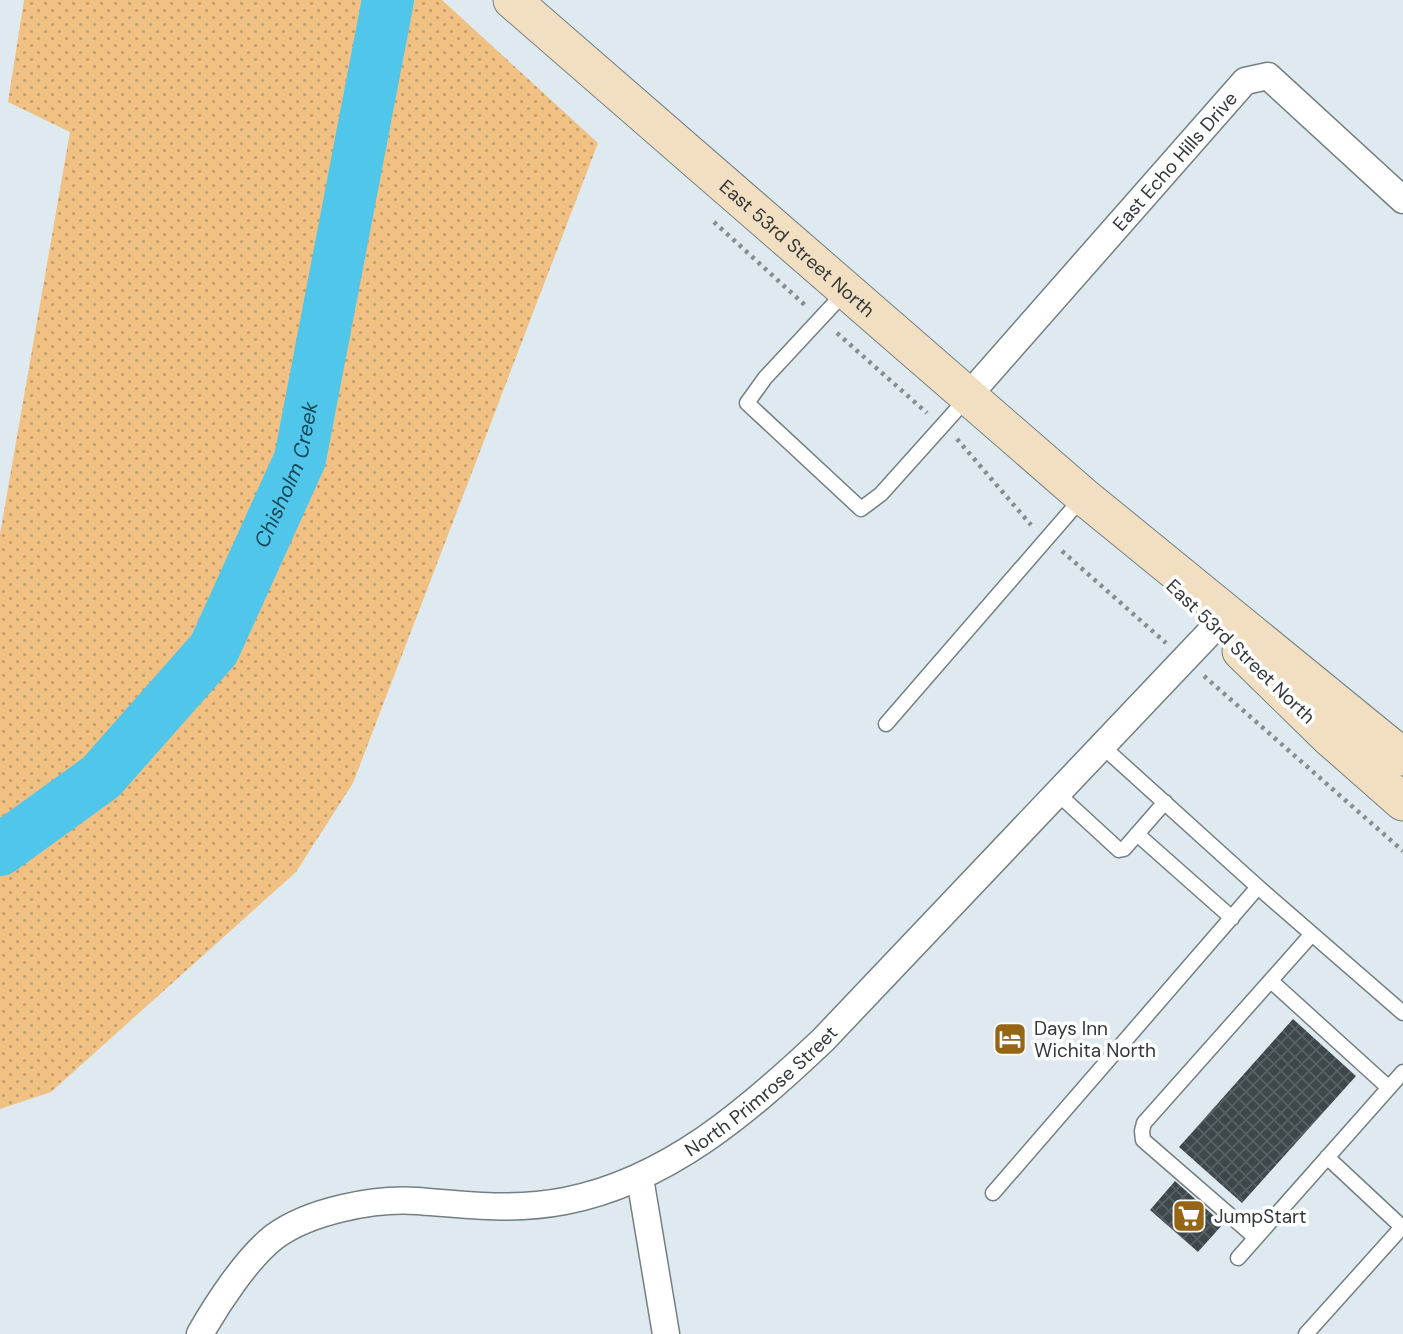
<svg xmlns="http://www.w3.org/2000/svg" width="1403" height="1334" font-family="'DM Sans',sans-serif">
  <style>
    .grass { fill: url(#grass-dots) }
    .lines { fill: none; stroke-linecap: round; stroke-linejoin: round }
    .river { stroke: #51c6eb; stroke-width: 52 }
    .building { fill: url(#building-cross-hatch) }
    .lane-casing { stroke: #747f83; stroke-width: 17 }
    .street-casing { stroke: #747f83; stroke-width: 29 }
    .secondary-casing { stroke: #747f83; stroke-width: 39 }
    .path { stroke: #858e91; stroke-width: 4.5; stroke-dasharray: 3.5 5; stroke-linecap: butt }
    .lane { stroke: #fff; stroke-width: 14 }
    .street { stroke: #fff; stroke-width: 26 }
    .secondary { stroke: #f2dfc2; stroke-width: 37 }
    .labels { text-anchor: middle; stroke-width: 7; stroke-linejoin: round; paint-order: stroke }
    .street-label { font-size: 19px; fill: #33383a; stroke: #fff }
    .poi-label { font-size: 19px; fill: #33383a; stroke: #fff; text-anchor: start }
    .water-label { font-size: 21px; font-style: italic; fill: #134656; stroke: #fff }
  </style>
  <defs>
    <pattern id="grass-dots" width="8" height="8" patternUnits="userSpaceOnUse" patternTransform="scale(1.75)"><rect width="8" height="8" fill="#f0c183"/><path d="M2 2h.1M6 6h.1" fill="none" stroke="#c39e6c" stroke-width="1.8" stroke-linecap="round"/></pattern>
    <pattern id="building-cross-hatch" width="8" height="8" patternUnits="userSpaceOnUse" patternTransform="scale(1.75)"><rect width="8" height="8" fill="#3e484b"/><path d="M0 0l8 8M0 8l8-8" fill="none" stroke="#586163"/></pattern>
  </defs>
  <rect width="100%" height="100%" fill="#deeaef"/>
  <path class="grass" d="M 24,0 L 442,0 L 598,143 L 353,783 L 296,872 L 51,1092 L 0,1109 L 0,534 L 70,132 L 8,102 Z"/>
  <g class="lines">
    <path class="river" id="s1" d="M 0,850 L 101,777 L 214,649 L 300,459 L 388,0"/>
  </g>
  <path class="building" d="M 1293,1019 L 1356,1076 L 1242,1203 L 1179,1147 Z
    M 1175,1181 L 1223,1224 L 1198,1252 L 1150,1210 Z"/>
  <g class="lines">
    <defs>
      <path id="lane" d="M 845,292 L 765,378 L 747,403 L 861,509 L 881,494 L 968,397
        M 886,724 L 1082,498
        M 1102,746 L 1258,887 L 1403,1013
        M 1057,793 L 1119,850 L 1124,849 L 1165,802
        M 1137,834 L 1232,918
        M 1271,981 L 1389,1088
        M 1327,1157 L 1403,1228
        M 993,1193 L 1258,887
        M 1256,1238 L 1143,1140 L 1142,1131 L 1144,1123 L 1312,934
        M 1238,1258 L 1403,1072
        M 1306,1334 L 1403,1226"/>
      <g id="street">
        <path id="s2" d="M 968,396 L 1245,81 L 1268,76 L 1403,200"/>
        <path d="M 640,1178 L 666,1334"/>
        <path id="s3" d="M 200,1334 C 217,1304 247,1258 274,1237 C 309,1211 374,1198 417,1201 C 468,1205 513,1211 565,1201 C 668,1181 749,1110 823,1040 L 1216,626"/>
      </g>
      <g id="secondary">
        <path id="s4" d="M 512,0 L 1083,496 L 1403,757"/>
        <path d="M 1241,651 L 1329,737 L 1403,802"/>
      </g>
    </defs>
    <use href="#lane" class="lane-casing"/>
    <use href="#street" class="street-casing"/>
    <use href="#secondary" class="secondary-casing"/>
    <path class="path" d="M 714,222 L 806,306
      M 837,333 L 927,413
      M 957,439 L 1031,525
      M 1062,551 L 1166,643
      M 1204,676 L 1403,851"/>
    <use href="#lane" class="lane"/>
    <use href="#street" class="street"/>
    <use href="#secondary" class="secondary"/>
  </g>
  <defs>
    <symbol id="hotel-square" viewBox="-11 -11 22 22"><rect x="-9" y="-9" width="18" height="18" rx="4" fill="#966516" stroke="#fff"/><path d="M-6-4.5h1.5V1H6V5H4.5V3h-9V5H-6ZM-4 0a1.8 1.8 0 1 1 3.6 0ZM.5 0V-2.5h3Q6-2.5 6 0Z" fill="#fff"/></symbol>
    <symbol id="supermarket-square" viewBox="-11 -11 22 22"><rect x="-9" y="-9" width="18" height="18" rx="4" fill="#966516" stroke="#fff"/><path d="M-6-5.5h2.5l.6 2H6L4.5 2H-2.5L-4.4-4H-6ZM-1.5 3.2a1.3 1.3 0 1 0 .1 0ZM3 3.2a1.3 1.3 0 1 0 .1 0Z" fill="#fff"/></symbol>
  </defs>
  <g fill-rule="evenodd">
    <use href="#hotel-square" x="991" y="1020" width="38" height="38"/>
    <use href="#supermarket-square" x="1170" y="1197" width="38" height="38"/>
  </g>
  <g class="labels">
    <g class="street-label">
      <text dy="7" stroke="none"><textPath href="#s2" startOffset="313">East Echo Hills Drive</textPath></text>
      <text dy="7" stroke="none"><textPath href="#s4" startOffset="378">East 53rd Street North</textPath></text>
      <text transform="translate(1241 651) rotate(44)" y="7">East 53rd Street North</text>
      <text dy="7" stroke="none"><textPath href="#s3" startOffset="649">North Primrose Street</textPath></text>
    </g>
    <g class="poi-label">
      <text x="1034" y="1035">Days Inn<tspan x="1034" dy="22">Wichita North</tspan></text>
      <text x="1214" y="1223">JumpStart</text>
    </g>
    <g class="water-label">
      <text dy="7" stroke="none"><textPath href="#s1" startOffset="485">Chisholm Creek</textPath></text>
    </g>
  </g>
</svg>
